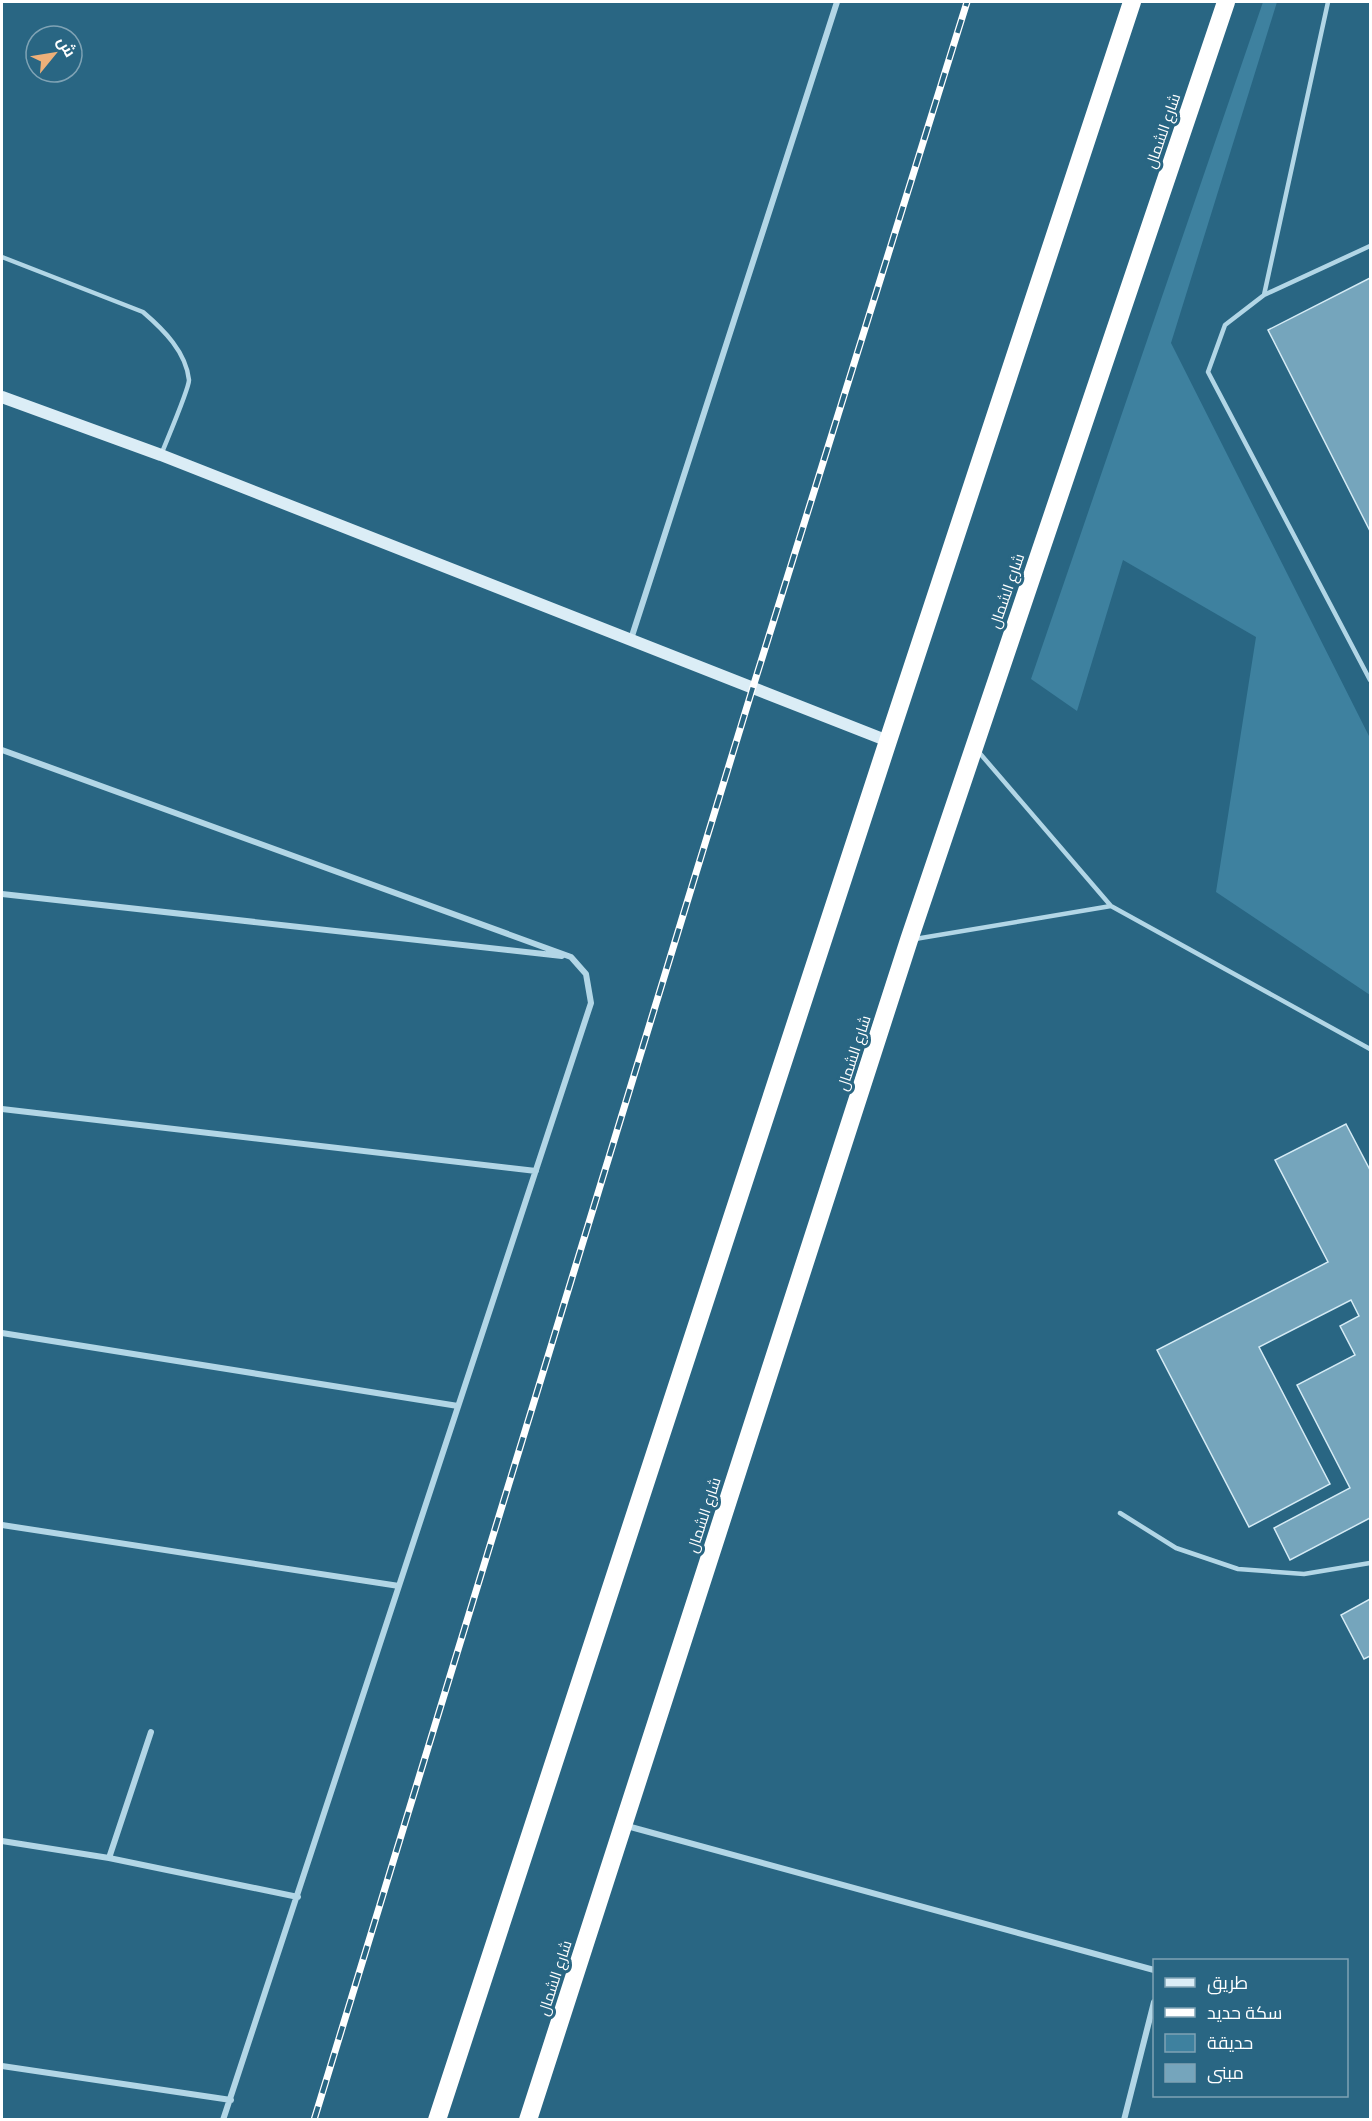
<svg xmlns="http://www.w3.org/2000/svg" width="1372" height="2121" font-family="Overpass,Cairo,sans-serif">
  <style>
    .green { fill: #3e819f }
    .building { fill: #75a5bc; stroke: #d5ebf5; stroke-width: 1.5 }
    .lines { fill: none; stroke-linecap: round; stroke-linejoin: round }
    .lane { stroke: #b2d6e6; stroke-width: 4.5 }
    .street { stroke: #b2d6e6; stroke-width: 6 }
    .secondary { stroke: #dbedf6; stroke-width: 12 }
    .highway { stroke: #fff; stroke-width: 18 }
    .rail-casing { stroke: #fff; stroke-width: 7 }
    .rail { stroke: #296683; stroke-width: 4.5; stroke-dasharray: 14; stroke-linecap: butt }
    .labels { text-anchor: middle; stroke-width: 6; stroke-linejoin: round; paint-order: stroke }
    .street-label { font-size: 15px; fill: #fff; stroke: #296683 }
  </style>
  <rect width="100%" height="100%" fill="#296683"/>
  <path class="green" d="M 1263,2 L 1277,2 L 1171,343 L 1370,738 L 1370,995 L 1216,892 L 1256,637 L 1123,560 L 1077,711 L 1031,679 Z"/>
  <path class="building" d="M 1370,278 L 1370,531 L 1268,330 Z
    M 1346,1124 L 1370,1170 L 1370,1518 L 1290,1560 L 1274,1528 L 1350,1488 L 1297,1385 L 1355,1355 L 1340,1326 L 1359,1316 L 1351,1300 L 1259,1347 L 1330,1484 L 1249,1527 L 1157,1350 L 1328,1262 L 1275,1160 Z
    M 1370,1599 L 1370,1656 L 1364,1659 L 1341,1615 Z"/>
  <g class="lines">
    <path class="lane" d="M 1328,2 L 1264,295 L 1370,246
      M 2,257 L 143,312 C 164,330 186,352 189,380 C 189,389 166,442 161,455
      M 1264,295 L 1225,325 L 1208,372 L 1370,680
      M 977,750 L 1111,906 L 1370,1049
      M 915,939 L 1111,906
      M 1120,1513 L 1176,1548 L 1238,1569 L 1304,1574 L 1370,1563"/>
    <path class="street" d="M 631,639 L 837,2
      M 2,750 L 571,957 L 586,974 L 591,1003 L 223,2120
      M 2,894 L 562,956
      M 2,1109 L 536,1171
      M 2,1333 L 458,1406
      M 2,1525 L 399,1586
      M 627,1826 L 1154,1970
      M 2,1841 L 109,1858 L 298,1897
      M 109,1858 L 151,1732
      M 2,2066 L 231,2100
      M 1124,2120 L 1154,2002"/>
    <path class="secondary" d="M 2,397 L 161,455 L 888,741"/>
    <path class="highway" d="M 437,2120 L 888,741 L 1132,2
      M 528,2120 L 909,940 L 1226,2"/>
    <defs>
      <path id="rail" d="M 314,2120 L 753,687 L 967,2"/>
    </defs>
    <use href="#rail" class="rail-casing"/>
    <use href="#rail" class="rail"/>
  </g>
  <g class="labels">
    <g class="street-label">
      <text transform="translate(1163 131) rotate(-71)" y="5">شارع الشمال</text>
      <text transform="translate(1007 591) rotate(-71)" y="5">شارع الشمال</text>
      <text transform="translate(854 1053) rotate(-72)" y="5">شارع الشمال</text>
      <text transform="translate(704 1515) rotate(-72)" y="5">شارع الشمال</text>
      <text transform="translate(555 1978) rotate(-72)" y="5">شارع الشمال</text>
    </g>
  </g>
  <rect width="1372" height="2121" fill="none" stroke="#ffffff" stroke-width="6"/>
  <rect x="1153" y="1959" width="195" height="138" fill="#296683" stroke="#7fa3b5" stroke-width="1.5"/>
  <rect x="1165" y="1978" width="30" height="9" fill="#dbedf6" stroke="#7fa3b5" stroke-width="1.5"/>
  <text x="1207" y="1989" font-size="18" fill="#ffffff">طريق</text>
  <rect x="1165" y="2008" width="30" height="9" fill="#ffffff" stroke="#7fa3b5" stroke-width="1.5"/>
  <text x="1207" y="2019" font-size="18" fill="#ffffff">سكة حديد</text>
  <rect x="1165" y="2034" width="30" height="18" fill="#3e819f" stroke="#7fa3b5" stroke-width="1.5"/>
  <text x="1207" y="2049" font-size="18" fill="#ffffff">حديقة</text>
  <rect x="1165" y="2064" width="30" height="18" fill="#75a5bc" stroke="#7fa3b5" stroke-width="1.5"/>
  <text x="1207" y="2079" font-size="18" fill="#ffffff">مبنى</text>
  <g transform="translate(54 54) rotate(60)"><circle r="28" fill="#296683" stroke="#7fa3b5" stroke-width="1.5"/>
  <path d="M0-4.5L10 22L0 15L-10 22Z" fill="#eeb079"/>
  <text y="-9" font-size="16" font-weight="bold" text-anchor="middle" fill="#ffffff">ش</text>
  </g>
</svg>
